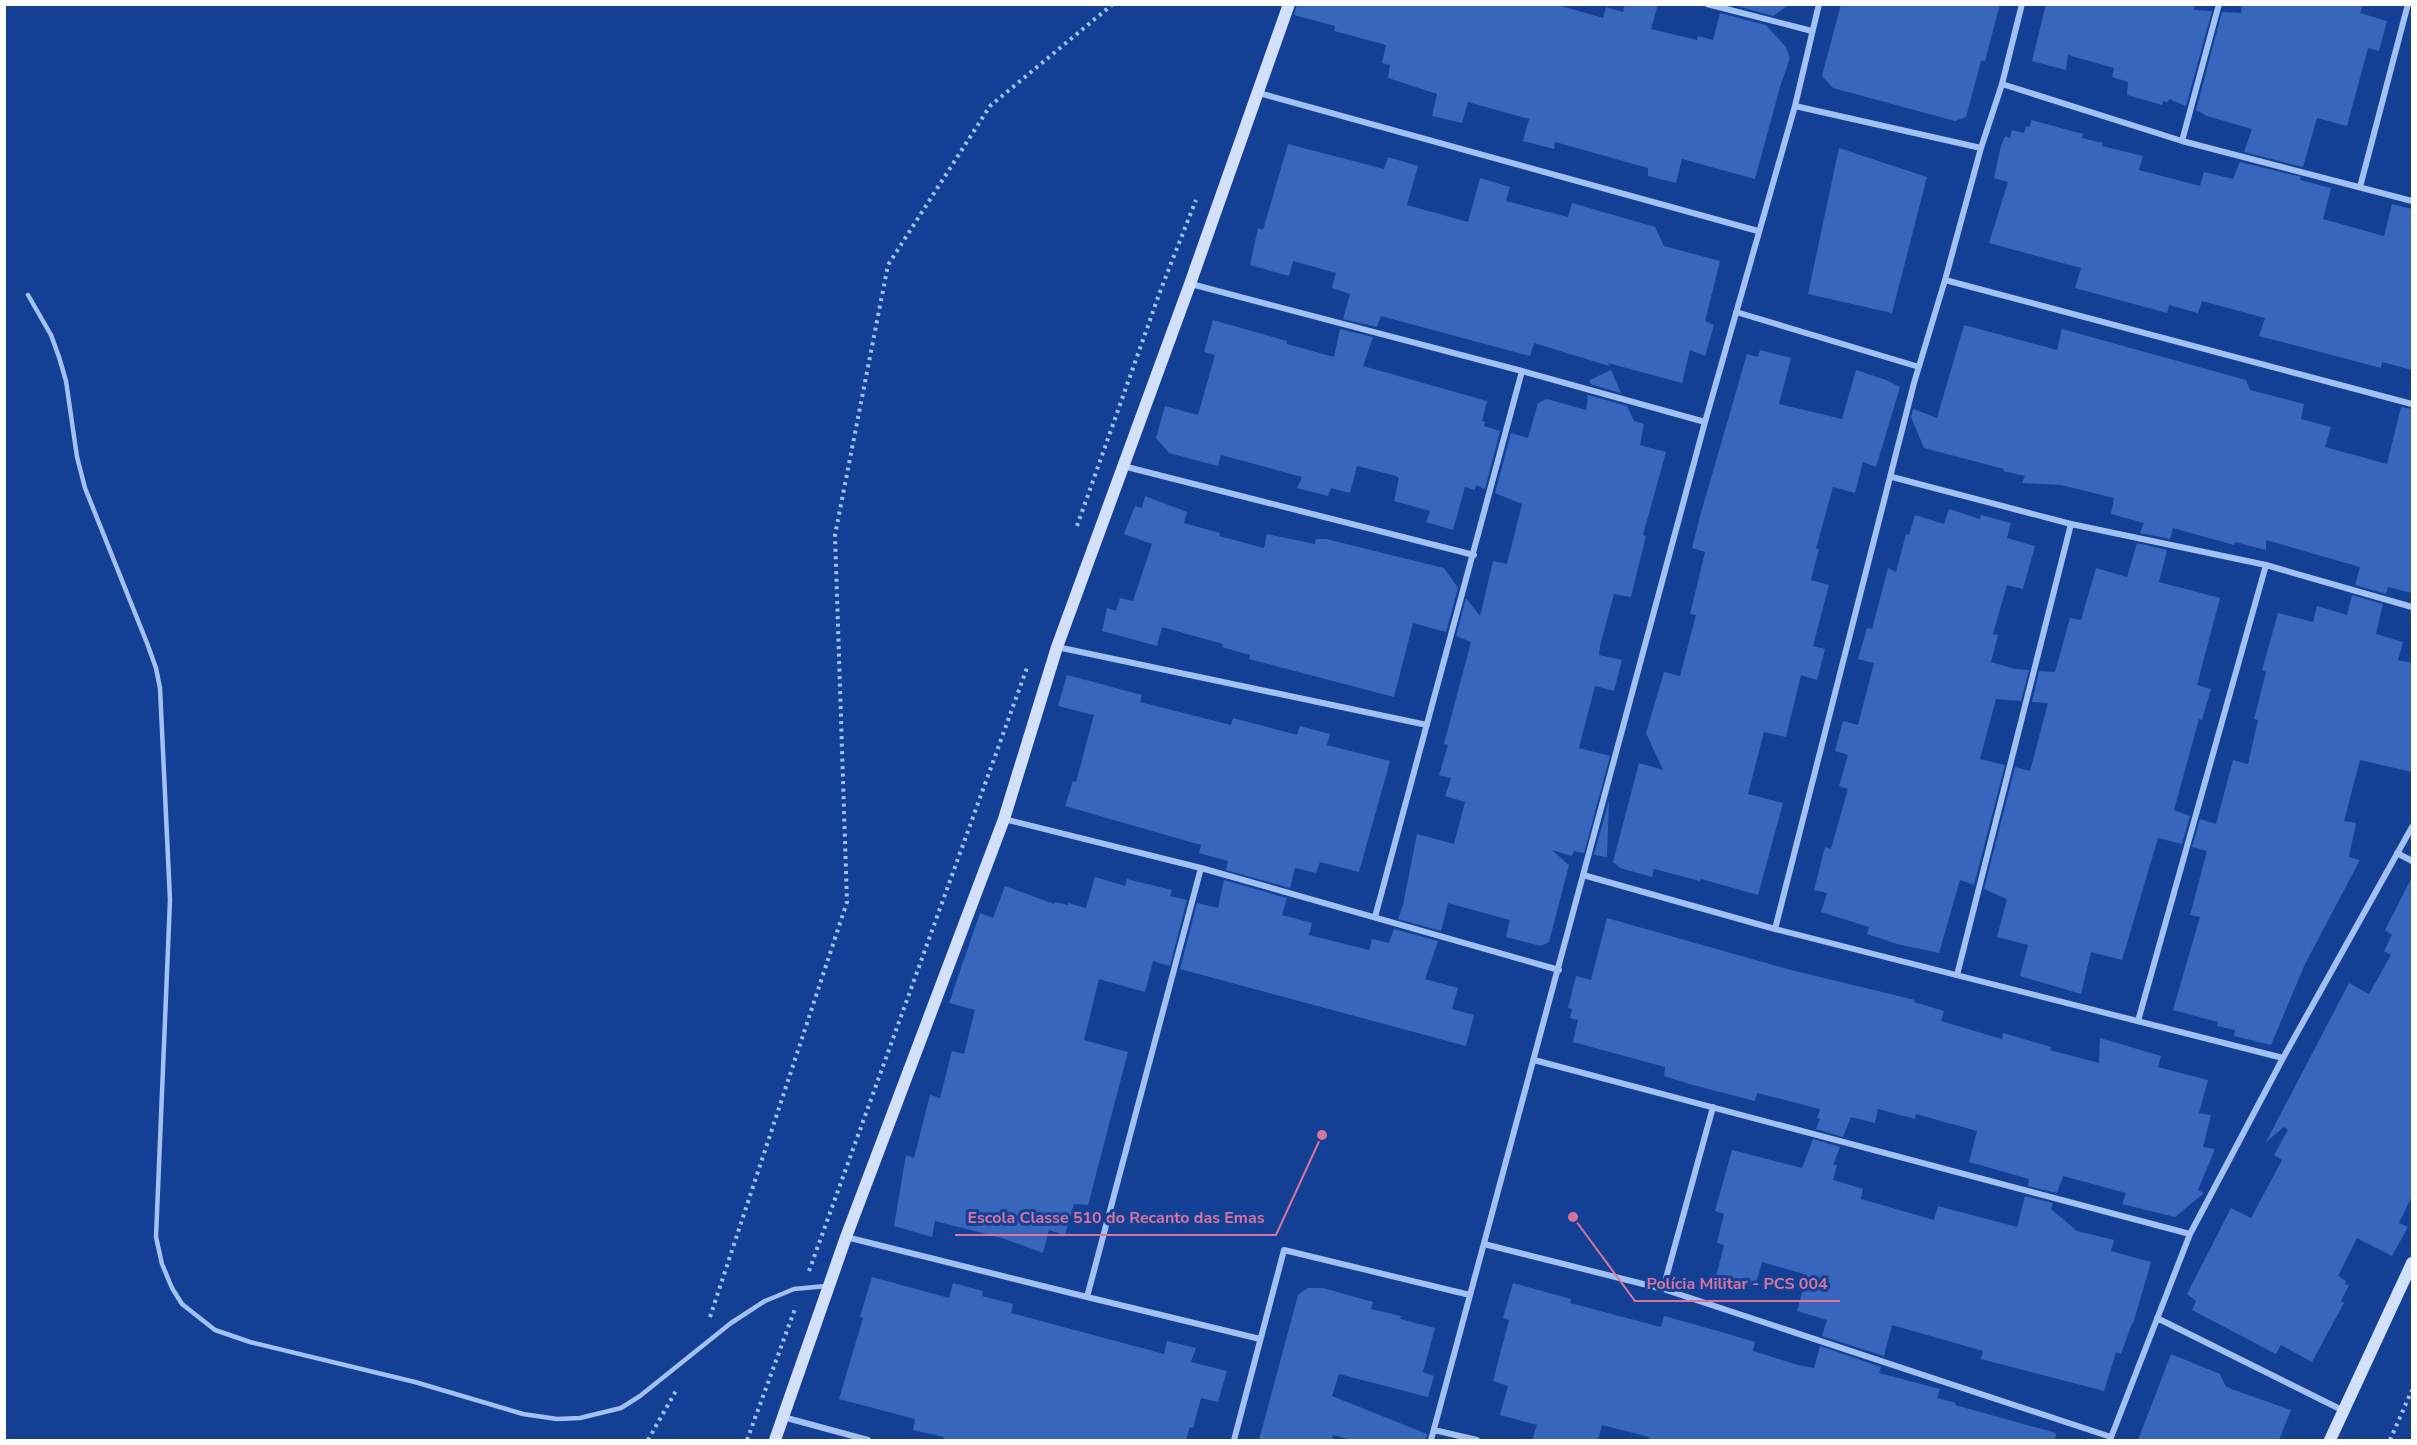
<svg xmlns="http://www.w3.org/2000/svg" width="2417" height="1445" font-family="'Nunito Sans',sans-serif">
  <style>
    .building { fill: #3766bc }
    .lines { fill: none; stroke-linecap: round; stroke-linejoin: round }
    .path { stroke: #a3c0f2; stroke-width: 4; stroke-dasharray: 3 4.5; stroke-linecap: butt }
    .lane { stroke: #a3c0f2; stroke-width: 4.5 }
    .street { stroke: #a3c0f2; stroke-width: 6 }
    .secondary { stroke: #d2e0fc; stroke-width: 12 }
    .leader { fill: none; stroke: #da749d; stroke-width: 2 }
    .callout-dot { fill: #da749d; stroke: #134095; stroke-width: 2 }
    .callout-label { font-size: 16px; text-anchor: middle; font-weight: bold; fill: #da749d; stroke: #134095; stroke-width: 6; stroke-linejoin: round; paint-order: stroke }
  </style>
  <rect width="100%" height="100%" fill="#134095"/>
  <path class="building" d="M 1297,4 L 1554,4 L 1603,18 L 1606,7 L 1623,12 L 1625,4 L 1658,4 L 1651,29 L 1697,40 L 1698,36 L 1713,40 L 1720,13 L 1766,25 L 1786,47 L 1790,58 L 1780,87 L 1755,179 L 1682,159 L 1676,183 L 1648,176 L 1648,168 L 1555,142 L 1554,149 L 1523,141 L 1529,119 L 1468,102 L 1462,123 L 1432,116 L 1437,94 L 1388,78 L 1390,65 L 1382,63 L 1386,45 L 1334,31 L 1335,26 L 1294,15 Z
    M 1730,4 L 1790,4 L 1773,16 Z
    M 1841,4 L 2000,4 L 1985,61 L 1981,61 L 1966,117 L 1955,121 L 1833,88 L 1822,76 Z
    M 2046,4 L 2195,4 L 2194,10 L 2212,11 L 2186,106 L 2169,99 L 2168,102 L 2163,101 L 2162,105 L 2127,95 L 2128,82 L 2112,77 L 2114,68 L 2068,55 L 2066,70 L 2032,61 Z
    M 2242,4 L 2363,4 L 2360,13 L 2387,21 L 2379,51 L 2368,48 L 2347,126 L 2317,118 L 2303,167 L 2244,152 L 2252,129 L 2207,116 L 2196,110 L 2222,12 L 2241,13 Z
    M 2031,120 L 2083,134 L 2082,138 L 2103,143 L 2102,146 L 2143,156 L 2139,170 L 2200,186 L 2204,172 L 2233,179 L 2240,162 L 2301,177 L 2300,180 L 2331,188 L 2323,219 L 2384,236 L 2392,204 L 2412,209 L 2412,370 L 2382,362 L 2381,368 L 2259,336 L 2265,318 L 2202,301 L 2198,313 L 2169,305 L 2167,313 L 2075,288 L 2081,268 L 1989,243 L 2008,182 L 1994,178 L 2001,146 L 2005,136 L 2010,138 L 2012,130 L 2024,133 L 2026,126 L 2030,127 Z
    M 1288,144 L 1384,169 L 1388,157 L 1418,166 L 1407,205 L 1468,222 L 1480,178 L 1510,187 L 1506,201 L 1568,217 L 1572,203 L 1655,227 L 1664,246 L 1720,261 L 1705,321 L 1714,325 L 1705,356 L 1690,350 L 1682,383 L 1608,363 L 1609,366 L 1534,343 L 1530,356 L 1381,316 L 1377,327 L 1343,319 L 1350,294 L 1332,288 L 1336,273 L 1293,261 L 1289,276 L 1250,265 L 1258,228 L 1263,230 Z
    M 1839,148 L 1927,177 L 1892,313 L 1808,294 Z
    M 1213,320 L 1287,341 L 1287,344 L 1334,357 L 1340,329 L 1373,337 L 1363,366 L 1487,401 L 1482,421 L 1485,422 L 1484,426 L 1500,431 L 1485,489 L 1476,485 L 1475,490 L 1465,487 L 1453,530 L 1426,522 L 1430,511 L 1394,501 L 1399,478 L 1396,476 L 1357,466 L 1350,493 L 1331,488 L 1328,496 L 1297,488 L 1302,477 L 1221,455 L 1218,466 L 1169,453 L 1156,438 L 1165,406 L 1198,415 L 1215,355 L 1204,352 Z
    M 1964,325 L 2057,350 L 2062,329 L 2246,380 L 2250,390 L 2304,404 L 2301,419 L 2331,427 L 2325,447 L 2387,464 L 2401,407 L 2412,409 L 2412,593 L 2388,587 L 2386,594 L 2355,585 L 2360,567 L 2266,540 L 2266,550 L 2235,542 L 2234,545 L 2173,528 L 2170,539 L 2140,533 L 2144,523 L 2111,514 L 2114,498 L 2061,485 L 2022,483 L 2025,476 L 2003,471 L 2004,469 L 1924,448 L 1911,417 L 1913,409 L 1937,418 Z
    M 1760,350 L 1791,358 L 1779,404 L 1842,419 L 1856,370 L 1886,380 L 1900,387 L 1876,467 L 1863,462 L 1855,493 L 1833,487 L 1816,549 L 1819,549 L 1811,580 L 1829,585 L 1813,646 L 1825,649 L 1817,680 L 1801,675 L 1786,737 L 1764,732 L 1748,794 L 1783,803 L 1758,895 L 1701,879 L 1700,881 L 1654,869 L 1652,877 L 1620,868 L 1613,862 L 1639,763 L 1663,770 L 1646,733 L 1664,672 L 1680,676 L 1696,615 L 1690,614 L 1705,552 L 1692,548 L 1700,516 L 1747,354 L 1758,357 Z
    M 1611,370 L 1621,393 L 1590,384 L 1590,380 Z
    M 1588,395 L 1627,406 L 1634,421 L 1644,424 L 1640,445 L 1666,452 L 1643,535 L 1646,536 L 1631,597 L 1614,594 L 1600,646 L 1599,655 L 1622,660 L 1614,691 L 1595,686 L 1579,748 L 1610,756 L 1584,853 L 1574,851 L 1572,856 L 1552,850 L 1569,865 L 1549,942 L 1541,946 L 1506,937 L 1510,920 L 1448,903 L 1441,931 L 1398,919 L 1403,905 L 1417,834 L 1454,844 L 1465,802 L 1445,796 L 1451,778 L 1439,775 L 1448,745 L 1444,744 L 1471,642 L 1456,636 L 1466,598 L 1480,616 L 1493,561 L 1507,564 L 1522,504 L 1495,493 L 1511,433 L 1528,438 L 1538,403 L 1547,399 L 1586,410 Z
    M 1145,496 L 1187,512 L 1184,523 L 1220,533 L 1219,536 L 1264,548 L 1267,534 L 1315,544 L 1316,539 L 1326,539 L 1444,568 L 1458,588 L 1446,632 L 1413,623 L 1394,697 L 1249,659 L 1250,655 L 1222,647 L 1223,644 L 1162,627 L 1157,646 L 1102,631 L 1107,608 L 1116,611 L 1120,598 L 1133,601 L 1152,544 L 1124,534 L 1135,506 L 1142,508 Z
    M 1949,509 L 1980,519 L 1981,515 L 2011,523 L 2007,538 L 2035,546 L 2023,589 L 2007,585 L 1993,634 L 1998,635 L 1991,662 L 2015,669 L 2029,670 L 2021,701 L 1996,699 L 1980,759 L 2005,765 L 1974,885 L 1960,880 L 1939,953 L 1897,944 L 1867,934 L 1869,927 L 1821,912 L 1827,893 L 1814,890 L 1825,847 L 1831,849 L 1848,789 L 1839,786 L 1848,755 L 1835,751 L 1843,721 L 1858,725 L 1874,663 L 1858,659 L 1867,628 L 1872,629 L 1888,568 L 1896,572 L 1906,534 L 1909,535 L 1915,515 L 1944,524 Z
    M 2137,543 L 2167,550 L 2159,582 L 2220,598 L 2197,685 L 2211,689 L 2202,720 L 2199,719 L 2174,810 L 2190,816 L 2182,844 L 2158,838 L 2122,960 L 2091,952 L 2081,994 L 2020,976 L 2028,945 L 1997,937 L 2007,899 L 1984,889 L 2015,767 L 2030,771 L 2048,703 L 2032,702 L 2039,671 L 2055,672 L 2070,618 L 2081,620 L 2096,568 L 2127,577 Z
    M 2352,595 L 2383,604 L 2376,634 L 2403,642 L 2398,660 L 2412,663 L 2412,772 L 2360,760 L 2344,821 L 2356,823 L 2349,857 L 2360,860 L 2305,964 L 2271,1045 L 2234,1036 L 2235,1030 L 2217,1026 L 2218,1022 L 2173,1010 L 2200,917 L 2190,915 L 2207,851 L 2192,847 L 2200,819 L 2216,824 L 2233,760 L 2248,764 L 2258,720 L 2254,719 L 2266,672 L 2262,670 L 2278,613 L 2313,622 L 2317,606 L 2347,615 Z
    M 1067,675 L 1142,695 L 1140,702 L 1231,725 L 1233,718 L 1297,735 L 1300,726 L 1330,734 L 1327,745 L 1390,761 L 1359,872 L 1320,862 L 1316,873 L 1295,868 L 1290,888 L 1226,870 L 1228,861 L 1199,853 L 1201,845 L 1065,806 L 1073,781 L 1076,782 L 1094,715 L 1058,706 Z
    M 1609,800 L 1607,857 L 1594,855 Z
    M 1095,877 L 1125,886 L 1127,879 L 1172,890 L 1170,896 L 1187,900 L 1170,966 L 1153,961 L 1145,992 L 1099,979 L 1084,1040 L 1128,1052 L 1088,1205 L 1074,1204 L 1065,1235 L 1049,1230 L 1043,1253 L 1002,1238 L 935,1221 L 932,1237 L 894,1226 L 906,1155 L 914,1158 L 930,1095 L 940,1098 L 952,1051 L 964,1054 L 975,1010 L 949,1003 L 980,913 L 993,918 L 1005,886 L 1054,904 L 1055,902 L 1068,905 L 1068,903 L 1086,908 Z
    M 2412,877 L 2412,1196 L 2399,1223 L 2408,1227 L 2392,1256 L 2357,1238 L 2338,1276 L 2346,1281 L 2345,1284 L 2349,1285 L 2341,1301 L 2344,1303 L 2312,1362 L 2281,1345 L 2276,1354 L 2192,1310 L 2196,1301 L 2187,1294 L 2231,1208 L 2251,1218 L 2282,1160 L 2274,1155 L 2288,1130 L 2284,1127 L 2266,1142 L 2349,983 L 2369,994 L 2391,955 L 2384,951 L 2392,935 L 2385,930 Z
    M 1224,880 L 1287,898 L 1282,915 L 1312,923 L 1309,935 L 1369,950 L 1372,939 L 1389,943 L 1394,929 L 1438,941 L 1425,979 L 1458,988 L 1452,1009 L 1474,1015 L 1466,1046 L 1180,969 L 1197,903 L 1218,908 Z
    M 1607,918 L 1791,970 L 1915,1000 L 1914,1002 L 1944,1011 L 1941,1021 L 2002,1039 L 2003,1033 L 2051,1047 L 2050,1050 L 2099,1063 L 2100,1038 L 2161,1056 L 2158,1067 L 2208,1080 L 2199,1113 L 2211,1115 L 2203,1147 L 2215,1149 L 2198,1190 L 2204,1193 L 2175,1217 L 2122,1204 L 2126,1193 L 2063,1176 L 2057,1193 L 2028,1186 L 2029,1179 L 1969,1162 L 1977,1131 L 1916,1114 L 1915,1119 L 1878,1109 L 1875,1123 L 1851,1117 L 1843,1137 L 1816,1129 L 1820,1119 L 1817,1118 L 1820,1109 L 1757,1093 L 1755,1101 L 1693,1085 L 1664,1076 L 1665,1067 L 1573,1042 L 1578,1020 L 1570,1018 L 1572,1009 L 1568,1008 L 1576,976 L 1591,980 Z
    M 1813,1139 L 1840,1147 L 1833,1165 L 1837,1165 L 1833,1180 L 1863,1189 L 1861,1199 L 1934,1220 L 1938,1206 L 2017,1227 L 2025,1196 L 2053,1203 L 2051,1209 L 2077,1231 L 2114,1240 L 2111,1251 L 2151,1262 L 2133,1324 L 2132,1323 L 2121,1354 L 2116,1352 L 2104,1391 L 1981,1359 L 1983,1351 L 1892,1325 L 1884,1356 L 1822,1336 L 1827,1320 L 1797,1311 L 1807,1275 L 1762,1262 L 1755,1287 L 1716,1277 L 1724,1245 L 1717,1243 L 1724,1214 L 1715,1211 L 1732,1150 L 1802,1168 Z
    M 872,1277 L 949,1298 L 953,1283 L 983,1291 L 982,1296 L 1013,1304 L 1011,1313 L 1164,1354 L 1167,1341 L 1196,1348 L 1191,1362 L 1227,1371 L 1218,1402 L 1201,1398 L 1193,1428 L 1190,1427 L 1186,1440 L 943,1440 L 944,1437 L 913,1430 L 915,1419 L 839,1399 L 863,1318 L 860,1317 Z
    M 1513,1283 L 1571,1299 L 1570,1303 L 1661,1327 L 1664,1316 L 1725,1333 L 1755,1342 L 1753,1351 L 1798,1365 L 1814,1368 L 1820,1346 L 1881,1367 L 1879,1373 L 1940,1389 L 1937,1398 L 1956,1403 L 1955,1405 L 2056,1433 L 2055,1440 L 1648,1440 L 1649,1437 L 1602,1425 L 1598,1440 L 1532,1440 L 1537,1425 L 1500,1415 L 1508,1386 L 1493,1381 L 1509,1320 L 1503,1318 Z
    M 1308,1288 L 1323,1288 L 1373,1302 L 1371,1309 L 1401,1316 L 1400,1319 L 1435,1328 L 1423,1372 L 1434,1376 L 1428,1397 L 1339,1374 L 1332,1396 L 1427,1434 L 1426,1440 L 1351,1440 L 1333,1435 L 1332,1440 L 1259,1440 L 1298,1295 Z
    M 2171,1354 L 2220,1374 L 2226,1387 L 2291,1410 L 2279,1440 L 2138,1440 Z"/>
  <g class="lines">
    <path class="path" d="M 1077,526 L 1161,289 L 1196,200
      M 809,1271 L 1028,665
      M 710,1317 L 847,902 L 835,535 L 888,265 L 990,106 L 1113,4
      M 648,1440 L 677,1389
      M 747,1440 L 796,1306
      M 2390,1440 L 2412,1390"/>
    <path class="lane" d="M 28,295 L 51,335 L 59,357 L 66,381 L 77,457 L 85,488 L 147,643 L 156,668 L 160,688 L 170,900 L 156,1237 L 162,1264 L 172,1288 L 182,1304 L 215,1330 L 250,1342 L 415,1382 L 523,1414 L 557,1419 L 580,1418 L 621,1408 L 640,1396 L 731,1323 L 765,1301 L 794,1289 L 826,1286"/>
    <path class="street" d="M 1707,4 L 1812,31
      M 2002,84 L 2182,141 L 2412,201
      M 1259,93 L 1758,231
      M 1795,106 L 1981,148
      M 2182,141 L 2219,4
      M 2360,187 L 2408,4
      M 1945,280 L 2412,404
      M 1191,284 L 1522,371 L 1705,422
      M 1736,312 L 1919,367
      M 1123,466 L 1474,555
      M 1892,477 L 2071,524 L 2266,565 L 2412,607
      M 1057,647 L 1427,725
      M 1004,819 L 1201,868 L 1559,970
      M 2397,853 L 2412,861
      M 1201,868 L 1087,1297 L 1260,1339
      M 1583,875 L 1775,929 L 2283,1058
      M 1375,917 L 1522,371
      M 1775,929 L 1914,383 L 1945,280 L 1981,148 L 2002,84 L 2022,4
      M 1957,975 L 2071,524
      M 2138,1021 L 2266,565
      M 1534,1060 L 2190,1234
      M 846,1237 L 1087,1297
      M 1484,1244 L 1663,1289 L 2111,1437
      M 1663,1289 L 1713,1107
      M 2157,1318 L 2342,1410
      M 783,1417 L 868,1440
      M 1434,1430 L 1477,1440
      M 1234,1440 L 1284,1250 L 1470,1295
      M 1431,1440 L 1705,422 L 1795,106 L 1819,4
      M 2110,1440 L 2190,1234 L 2283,1058 L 2412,827"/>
    <path class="secondary" d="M 775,1440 L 846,1237 L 1004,819 L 1057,647 L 1190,284 L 1289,4
      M 2330,1440 L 2412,1263"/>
  </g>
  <path class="leader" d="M1322 1135L1276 1235H955M1573 1217L1635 1301H1840"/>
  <g class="callout-dot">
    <circle cx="1322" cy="1135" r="6"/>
    <circle cx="1573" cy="1217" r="6"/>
  </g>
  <g class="callout-label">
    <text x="1116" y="1223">Escola Classe 510 do Recanto das Emas</text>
    <text x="1737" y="1289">Polícia Militar - PCS 004</text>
  </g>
  <rect width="2417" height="1445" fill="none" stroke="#ffffff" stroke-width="12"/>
</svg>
